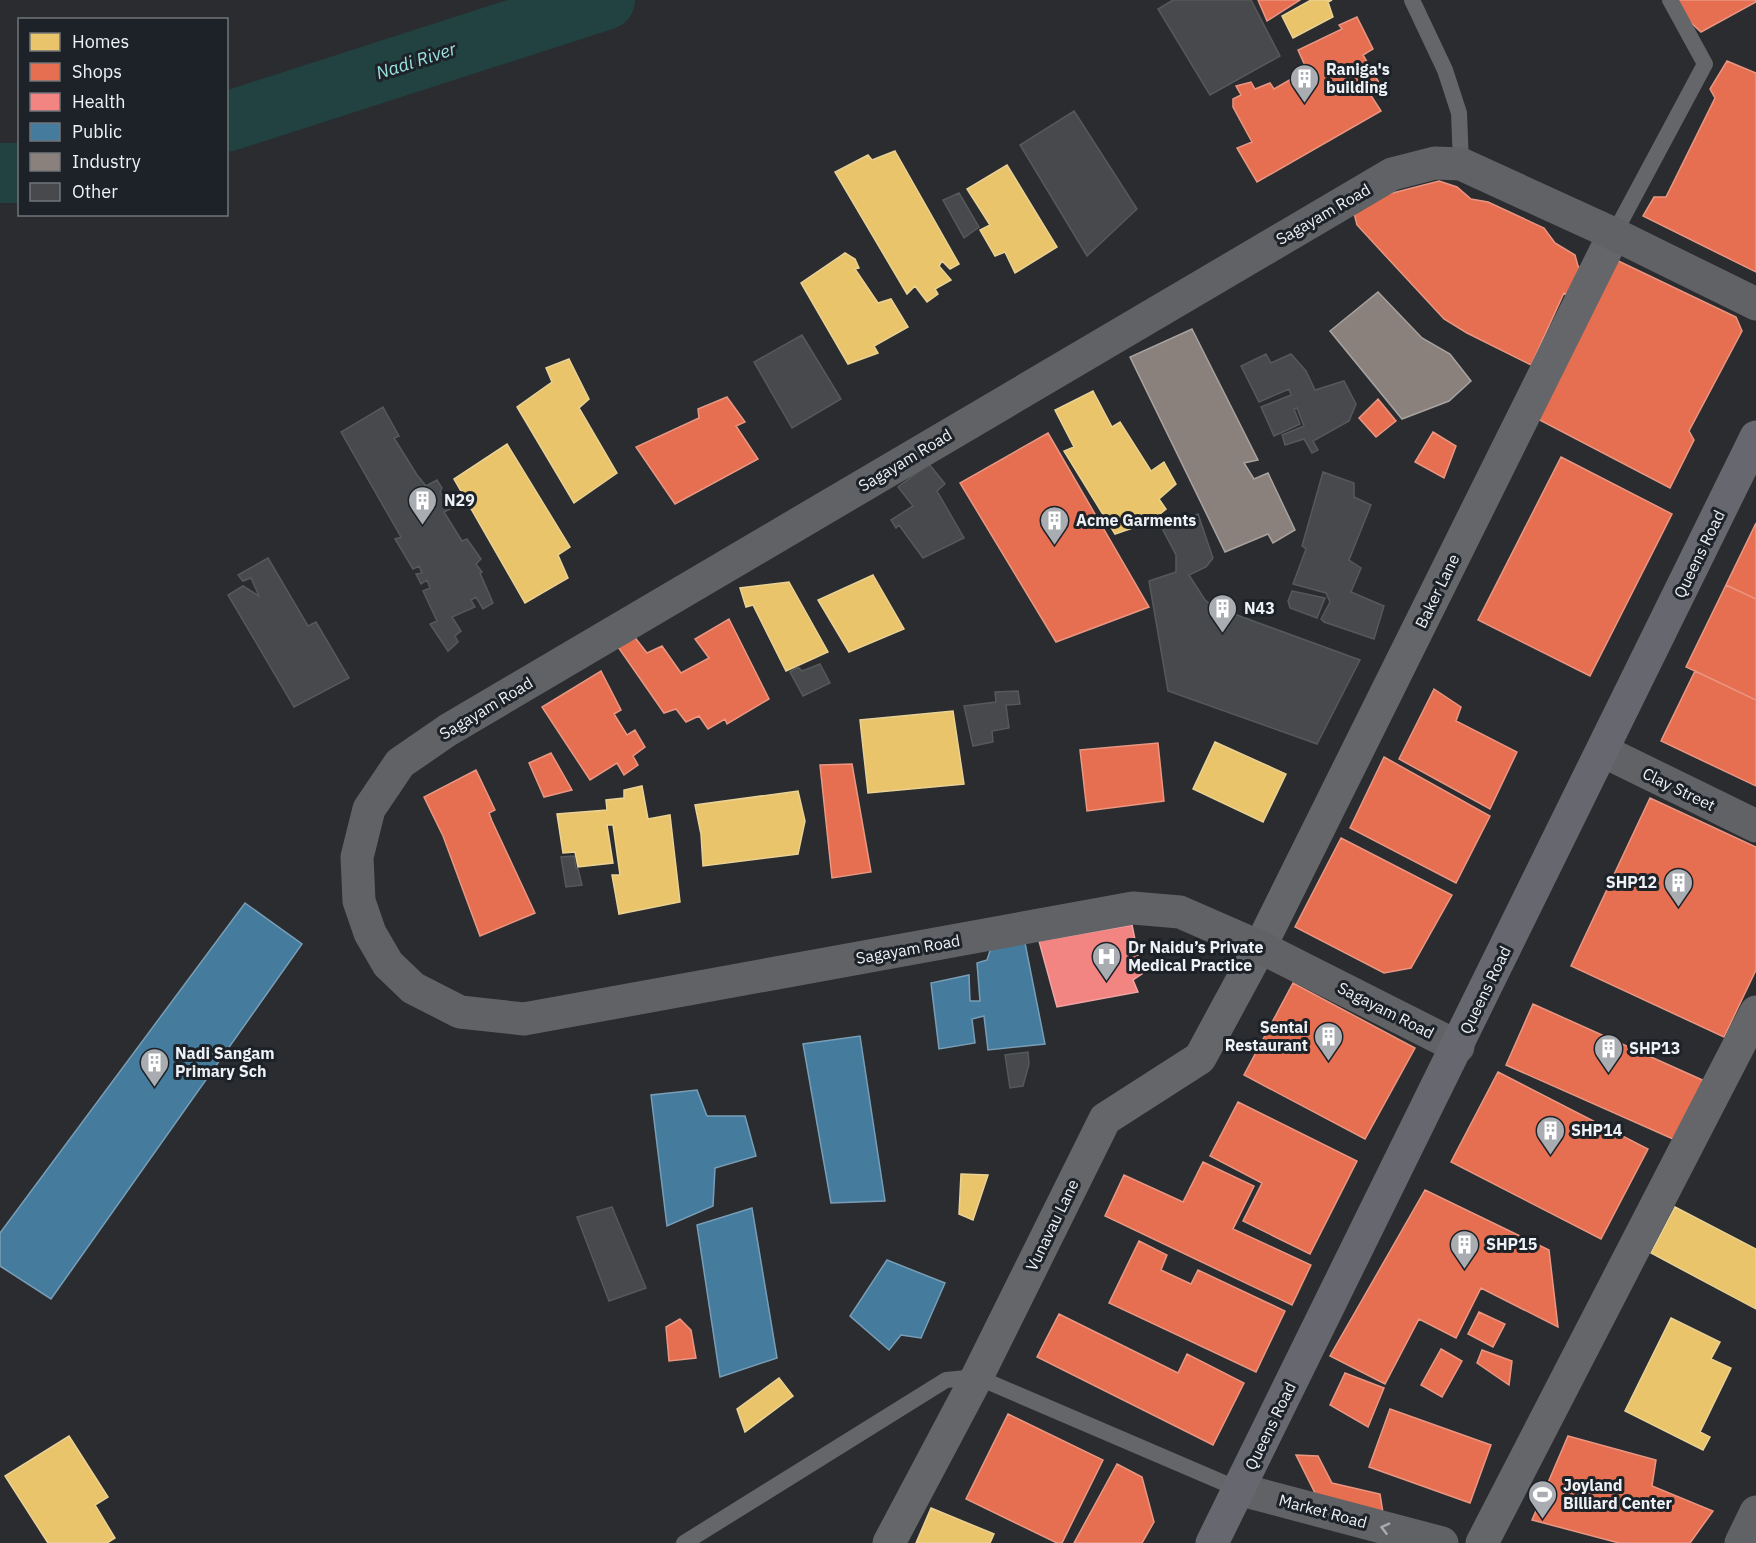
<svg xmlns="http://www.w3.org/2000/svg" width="1756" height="1543" font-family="'IBM Plex Sans',sans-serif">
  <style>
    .homes { fill: #e9c46a; stroke: #ead294; stroke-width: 1.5 }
    .shops { fill: #e76f51; stroke: #e99682; stroke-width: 1.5 }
    .health { fill: #f28482; stroke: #f1a5a4; stroke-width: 1.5 }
    .public { fill: #457b9d; stroke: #789eb7; stroke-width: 1.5 }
    .industry { fill: #8a817c; stroke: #a8a3a0; stroke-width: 1.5 }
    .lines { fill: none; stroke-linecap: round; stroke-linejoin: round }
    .river { stroke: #214241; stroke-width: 60 }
    .building { fill: #47494c; stroke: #56595a; stroke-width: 1.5 }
    .lane { stroke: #646669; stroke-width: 16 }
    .street { stroke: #646669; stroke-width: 33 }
    .secondary { stroke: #606266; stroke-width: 33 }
    .primary { stroke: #66676f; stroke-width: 33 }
    .oneway { stroke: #a7aaae }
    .labels { text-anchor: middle; stroke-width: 6; stroke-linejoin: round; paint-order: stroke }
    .poi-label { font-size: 16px; font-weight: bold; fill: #eef1f5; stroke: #1d2228; text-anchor: start }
    .street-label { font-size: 16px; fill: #eef1f5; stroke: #1d2228 }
    .water-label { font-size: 18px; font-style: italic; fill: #9be2e0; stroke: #1d2228 }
  </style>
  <rect width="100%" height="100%" fill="#2a2c2f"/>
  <path class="homes" d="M 1311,0 L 1332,0 L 1328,2 L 1333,17 L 1293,38 L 1282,16 Z
    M 895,151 L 959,264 L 950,269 L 942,261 L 939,266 L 951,280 L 935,289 L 938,294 L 927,302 L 915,286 L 907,294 L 835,172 L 868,155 L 872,160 Z
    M 1007,165 L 1057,247 L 1015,273 L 1005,252 L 995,256 L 980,230 L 990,225 L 967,189 Z
    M 845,253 L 855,259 L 859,268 L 855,269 L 878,303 L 891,299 L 908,327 L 874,346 L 878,353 L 848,364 L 801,283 Z
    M 569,359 L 589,399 L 579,408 L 617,473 L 574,503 L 517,407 L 552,382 L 546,368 Z
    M 1093,391 L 1112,427 L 1120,422 L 1151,471 L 1164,462 L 1176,484 L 1159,499 L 1166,509 L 1150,522 L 1115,534 L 1064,451 L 1074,447 L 1055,410 Z
    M 507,444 L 570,547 L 558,555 L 568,578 L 525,603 L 454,479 Z
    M 873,575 L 904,629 L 849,652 L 818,600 Z
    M 789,582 L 828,652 L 786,671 L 753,605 L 746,607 L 740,588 Z
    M 953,711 L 964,784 L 868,793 L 860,720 Z
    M 1215,742 L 1286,774 L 1263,822 L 1193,789 Z
    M 642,786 L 648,819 L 670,815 L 680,902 L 619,914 L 612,875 L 620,875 L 613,825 L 607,825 L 613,863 L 578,867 L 575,852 L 563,853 L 557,814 L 607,810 L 606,800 L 624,798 L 624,790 Z
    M 798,791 L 805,821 L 798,854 L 703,866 L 701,834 L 695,805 Z
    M 961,1174 L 988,1175 L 973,1220 L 959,1214 Z
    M 1675,1207 L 1756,1249 L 1756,1309 L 1651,1253 Z
    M 1671,1318 L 1720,1342 L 1711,1359 L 1731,1368 L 1700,1432 L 1710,1437 L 1703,1450 L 1625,1411 Z
    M 779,1378 L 793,1396 L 745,1432 L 737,1409 Z
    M 69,1436 L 108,1497 L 95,1505 L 115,1538 L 107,1543 L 48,1543 L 5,1476 Z
    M 931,1508 L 994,1534 L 990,1543 L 916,1543 Z"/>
  <path class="shops" d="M 1258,0 L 1300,0 L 1267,21 Z
    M 1677,0 L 1756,0 L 1756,2 L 1701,32 L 1686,18 Z
    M 1357,17 L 1373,49 L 1363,55 L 1381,86 L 1370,94 L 1381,111 L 1257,182 L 1237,148 L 1252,142 L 1233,107 L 1233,99 L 1241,95 L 1236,86 L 1251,82 L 1255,89 L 1270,83 L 1274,89 L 1307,70 L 1298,50 L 1342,29 L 1339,25 Z
    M 1727,61 L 1756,73 L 1756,272 L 1643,216 L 1654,197 L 1666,197 L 1715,98 L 1710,89 Z
    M 1439,181 L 1457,187 L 1471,199 L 1488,202 L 1544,228 L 1555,243 L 1575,255 L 1578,266 L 1591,276 L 1578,299 L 1564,293 L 1531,365 L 1467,333 L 1444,319 L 1357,225 L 1353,209 L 1381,196 Z
    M 1610,257 L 1736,317 L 1742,331 L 1689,431 L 1694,440 L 1670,488 L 1530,415 Z
    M 727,397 L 745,422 L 736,426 L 758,459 L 675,504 L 636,447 L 699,418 L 698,409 Z
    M 1378,399 L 1396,421 L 1376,437 L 1359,418 Z
    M 1433,432 L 1456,446 L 1444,478 L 1415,462 Z
    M 1048,433 L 1149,607 L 1056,642 L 960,483 Z
    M 1561,457 L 1672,514 L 1590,676 L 1478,620 Z
    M 1756,523 L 1756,599 L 1726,585 Z
    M 1726,585 L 1756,599 L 1756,700 L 1686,667 Z
    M 729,619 L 769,699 L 727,724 L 725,719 L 708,729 L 699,716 L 686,722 L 676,709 L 664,713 L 616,644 L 633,635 L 647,653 L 662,646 L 681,673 L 709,658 L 695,639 Z
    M 601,671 L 621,710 L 614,714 L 627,735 L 635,730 L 645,747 L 633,756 L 638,765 L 624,775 L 617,763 L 590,780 L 542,707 Z
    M 1695,671 L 1756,700 L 1756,786 L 1661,741 Z
    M 1434,689 L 1461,707 L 1456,721 L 1517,752 L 1490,809 L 1399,759 Z
    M 1158,743 L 1164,801 L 1087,811 L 1080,750 Z
    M 551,753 L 572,790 L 544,797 L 529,763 Z
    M 1384,757 L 1490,816 L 1456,883 L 1350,828 Z
    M 852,764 L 871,872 L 832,878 L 820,765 Z
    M 476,770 L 495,810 L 489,813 L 492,821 L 535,913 L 480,936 L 443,836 L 424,797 Z
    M 1650,798 L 1756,847 L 1756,970 L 1724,1037 L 1571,966 Z
    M 1341,838 L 1452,895 L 1411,968 L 1384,973 L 1295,927 Z
    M 1293,983 L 1415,1048 L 1365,1139 L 1244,1075 Z
    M 1533,1004 L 1709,1083 L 1682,1143 L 1506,1065 Z
    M 1498,1072 L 1648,1149 L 1601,1239 L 1451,1162 Z
    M 1238,1102 L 1357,1161 L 1310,1254 L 1243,1221 L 1262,1183 L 1210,1156 Z
    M 1203,1162 L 1254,1186 L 1233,1229 L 1311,1265 L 1292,1305 L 1105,1216 L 1124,1175 L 1183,1202 Z
    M 1425,1190 L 1549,1250 L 1558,1327 L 1481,1288 L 1456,1338 L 1419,1319 L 1385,1384 L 1330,1356 Z
    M 1139,1241 L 1167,1255 L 1161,1270 L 1191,1284 L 1198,1270 L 1285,1311 L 1256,1372 L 1109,1303 Z
    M 1479,1312 L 1505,1324 L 1493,1347 L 1468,1334 Z
    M 1059,1314 L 1178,1373 L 1187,1354 L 1244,1383 L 1213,1445 L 1037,1357 Z
    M 680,1319 L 691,1330 L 696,1358 L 669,1361 L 666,1327 Z
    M 1441,1349 L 1462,1361 L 1442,1397 L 1421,1385 Z
    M 1482,1350 L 1512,1361 L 1509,1385 L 1477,1363 Z
    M 1345,1373 L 1384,1388 L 1368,1427 L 1330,1405 Z
    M 1390,1409 L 1491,1445 L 1470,1503 L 1369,1467 Z
    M 1008,1414 L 1103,1460 L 1062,1543 L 1057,1543 L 966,1499 Z
    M 1568,1436 L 1656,1460 L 1652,1486 L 1713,1511 L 1690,1543 L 1619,1543 L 1532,1520 Z
    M 1296,1455 L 1318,1456 L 1332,1483 L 1380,1494 L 1383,1513 L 1316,1495 Z
    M 1117,1464 L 1142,1477 L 1154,1522 L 1142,1543 L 1074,1543 Z"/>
  <path class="health" d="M 1132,925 L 1142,974 L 1133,980 L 1138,992 L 1057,1007 L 1039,941 Z"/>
  <path class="public" d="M 245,903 L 302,944 L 51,1299 L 0,1266 L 0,1233 Z
    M 1025,943 L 1045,1044 L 988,1050 L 984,1016 L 972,1019 L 975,1043 L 939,1049 L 931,983 L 969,975 L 970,1001 L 980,1001 L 977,963 L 987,960 L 991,948 Z
    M 860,1036 L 885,1201 L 831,1203 L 803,1044 Z
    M 697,1090 L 707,1116 L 745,1116 L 756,1156 L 715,1168 L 713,1206 L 667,1226 L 651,1095 Z
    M 752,1208 L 777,1358 L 720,1377 L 697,1225 Z
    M 887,1260 L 945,1283 L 921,1338 L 901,1335 L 889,1350 L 850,1316 Z"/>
  <path class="industry" d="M 1378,292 L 1422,338 L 1450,354 L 1471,381 L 1449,401 L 1402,419 L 1330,331 Z
    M 1192,329 L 1258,460 L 1244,463 L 1254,479 L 1268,473 L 1295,530 L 1273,543 L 1268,534 L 1225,552 L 1130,357 Z"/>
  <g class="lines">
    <path class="river" d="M 226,122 L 605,0
      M 0,173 L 20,173"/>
  </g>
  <path class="building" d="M 1173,0 L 1251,0 L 1280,56 L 1210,95 L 1158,9 Z
    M 1074,111 L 1137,209 L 1087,256 L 1020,145 Z
    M 959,193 L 979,227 L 964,238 L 943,200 Z
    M 802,335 L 841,399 L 792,428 L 754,362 Z
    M 1266,354 L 1271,363 L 1291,354 L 1306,371 L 1315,390 L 1344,381 L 1356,404 L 1349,421 L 1313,441 L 1318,450 L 1312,453 L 1304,439 L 1285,445 L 1282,435 L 1304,426 L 1297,408 L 1294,409 L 1300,424 L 1274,436 L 1261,407 L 1291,395 L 1289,389 L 1259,402 L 1241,366 Z
    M 383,407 L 399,436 L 394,438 L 417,475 L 426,486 L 437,480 L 442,488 L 440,492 L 452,508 L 444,512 L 462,541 L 467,539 L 481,559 L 476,564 L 482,572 L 480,573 L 493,603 L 483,609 L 476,597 L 471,600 L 475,607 L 452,617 L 461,631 L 455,636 L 458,642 L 448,651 L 430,624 L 437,621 L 423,591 L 430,588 L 427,580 L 421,584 L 416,574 L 422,573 L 419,566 L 413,569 L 395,539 L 401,537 L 341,432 Z
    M 929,464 L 945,484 L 937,491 L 964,538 L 923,558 L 899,525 L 896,528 L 891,520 L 913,506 L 898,487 Z
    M 1323,472 L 1354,483 L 1354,497 L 1371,505 L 1349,560 L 1361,568 L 1351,592 L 1384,606 L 1374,639 L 1324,622 L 1321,619 L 1330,602 L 1326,593 L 1293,584 L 1306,549 L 1302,546 Z
    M 1198,514 L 1213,558 L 1206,567 L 1189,575 L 1205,600 L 1215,607 L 1360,660 L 1317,744 L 1168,691 L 1149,581 L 1176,572 L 1176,555 L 1163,530 L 1164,521 L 1175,515 L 1181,521 Z
    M 268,558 L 308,626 L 316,622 L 349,678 L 294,707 L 228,595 L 243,586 L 259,596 L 251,578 L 243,581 L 238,575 Z
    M 1292,591 L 1325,598 L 1317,618 L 1290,608 L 1288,601 Z
    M 820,664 L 830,683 L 803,696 L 790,672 L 798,667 L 802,671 Z
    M 1018,691 L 1020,704 L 1006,705 L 1009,728 L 992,731 L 993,742 L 973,746 L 964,706 L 996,702 L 995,692 Z
    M 574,856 L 576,868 L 578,869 L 582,885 L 566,887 L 561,857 Z
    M 1028,1052 L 1029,1064 L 1023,1086 L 1010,1088 L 1005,1055 Z
    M 612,1207 L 646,1288 L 609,1301 L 577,1217 Z"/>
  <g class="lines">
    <path class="lane" d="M 1412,0 L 1445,70 L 1459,113 L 1461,164
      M 1614,234 L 1705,64 L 1670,0
      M 684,1543 L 946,1380 L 977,1377 L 1238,1489"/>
    <path class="street" d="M 889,1543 L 977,1377 L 1105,1119 L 1200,1058 L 1260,947 L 1614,234
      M 1482,1543 L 1756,1012"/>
    <path class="secondary" d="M 1603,751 L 1756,826
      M 1458,1047 L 1260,947 L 1180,912 L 1133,908 L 524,1019 L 460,1012 L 413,988 L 388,964 L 370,933 L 359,901 L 357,857 L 369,809 L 400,763 L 448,730 L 1392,174 L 1435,163 L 1461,164 L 1614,234 L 1756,304
      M 1238,1489 L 1442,1543
      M 1741,1543 L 1756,1512"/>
    <path class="primary" d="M 1212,1543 L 1756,437"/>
  </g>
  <defs><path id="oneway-chevron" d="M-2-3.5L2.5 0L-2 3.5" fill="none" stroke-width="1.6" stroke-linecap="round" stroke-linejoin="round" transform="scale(1.5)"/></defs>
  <use class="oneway" href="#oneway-chevron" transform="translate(1385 1528) rotate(-165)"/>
  <defs>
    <symbol id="building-pin" viewBox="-11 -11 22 30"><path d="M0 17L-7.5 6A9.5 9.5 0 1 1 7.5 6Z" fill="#a9acb0" stroke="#1d2228"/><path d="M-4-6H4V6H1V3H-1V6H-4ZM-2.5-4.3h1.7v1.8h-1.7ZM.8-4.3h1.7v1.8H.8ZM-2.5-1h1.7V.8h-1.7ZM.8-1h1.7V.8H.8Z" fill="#fff"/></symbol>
    <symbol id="hospital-pin" viewBox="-11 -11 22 30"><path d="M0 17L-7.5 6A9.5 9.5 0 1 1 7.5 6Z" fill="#a9acb0" stroke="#1d2228"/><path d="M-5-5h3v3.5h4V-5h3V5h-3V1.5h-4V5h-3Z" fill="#fff"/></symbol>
    <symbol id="stadium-pin" viewBox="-11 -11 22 30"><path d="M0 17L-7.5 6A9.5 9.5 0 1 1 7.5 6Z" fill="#a9acb0" stroke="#1d2228"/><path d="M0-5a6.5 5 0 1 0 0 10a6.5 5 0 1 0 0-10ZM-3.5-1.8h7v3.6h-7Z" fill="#fff"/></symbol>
  </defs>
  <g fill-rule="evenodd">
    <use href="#building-pin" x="1288" y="62" width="33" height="45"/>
    <use href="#building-pin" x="406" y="484" width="33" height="45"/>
    <use href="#building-pin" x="1038" y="504" width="33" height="45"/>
    <use href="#building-pin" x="1206" y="592" width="33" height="45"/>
    <use href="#building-pin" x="1662" y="866" width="33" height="45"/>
    <use href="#hospital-pin" x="1090" y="940" width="33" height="45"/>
    <use href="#building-pin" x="1312" y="1020" width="33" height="45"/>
    <use href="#building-pin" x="1592" y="1032" width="33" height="45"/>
    <use href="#building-pin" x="138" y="1046" width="33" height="45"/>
    <use href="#building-pin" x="1534" y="1114" width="33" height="45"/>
    <use href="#building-pin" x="1448" y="1228" width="33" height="45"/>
    <use href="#stadium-pin" x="1526" y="1478" width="33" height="45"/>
  </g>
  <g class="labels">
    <g class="poi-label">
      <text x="1326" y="75">Raniga's<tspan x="1326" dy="18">building</tspan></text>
      <text x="444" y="506">N29</text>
      <text x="1076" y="526">Acme Garments</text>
      <text x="1244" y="614">N43</text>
      <text x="1657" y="888" text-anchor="end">SHP12</text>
      <text x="1128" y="953">Dr Naidu’s Private<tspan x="1128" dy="18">Medical Practice</tspan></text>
      <text x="1308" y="1033" text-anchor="end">Sentai<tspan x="1308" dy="18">Restaurant</tspan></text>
      <text x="1629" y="1054">SHP13</text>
      <text x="175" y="1059">Nadi Sangam<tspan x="175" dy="18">Primary Sch</tspan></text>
      <text x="1571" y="1136">SHP14</text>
      <text x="1486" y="1250">SHP15</text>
      <text x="1563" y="1491">Joyland<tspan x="1563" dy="18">Billiard Center</tspan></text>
    </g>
    <g class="street-label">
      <text transform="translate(1323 214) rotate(-30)" y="6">Sagayam Road</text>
      <text transform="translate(905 460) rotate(-31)" y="6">Sagayam Road</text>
      <text transform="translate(1699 554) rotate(-64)" y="6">Queens Road</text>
      <text transform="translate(1437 591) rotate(-64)" y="6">Baker Lane</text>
      <text transform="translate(486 708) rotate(-31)" y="6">Sagayam Road</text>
      <text transform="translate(1679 789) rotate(26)" y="6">Clay Street</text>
      <text transform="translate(908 949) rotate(-10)" y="6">Sagayam Road</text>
      <text transform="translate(1485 990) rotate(-64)" y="6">Queens Road</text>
      <text transform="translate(1386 1010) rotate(27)" y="6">Sagayam Road</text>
      <text transform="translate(1052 1225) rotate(-64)" y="6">Vunavau Lane</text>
      <text transform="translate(1270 1426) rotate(-64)" y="6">Queens Road</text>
      <text transform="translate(1323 1511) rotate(15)" y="6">Market Road</text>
    </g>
    <g class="water-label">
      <text transform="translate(416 61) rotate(-18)" y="6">Nadi River</text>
    </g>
  </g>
  <rect x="18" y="18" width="210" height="198" fill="#1d2228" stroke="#71757a" stroke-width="1.5"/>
  <rect x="30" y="33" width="30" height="18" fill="#e9c46a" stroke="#71757a" stroke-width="1.5"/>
  <text x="72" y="48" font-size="18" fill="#eef1f5">Homes</text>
  <rect x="30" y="63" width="30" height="18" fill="#e76f51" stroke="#71757a" stroke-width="1.5"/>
  <text x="72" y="78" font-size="18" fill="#eef1f5">Shops</text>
  <rect x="30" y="93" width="30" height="18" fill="#f28482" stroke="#71757a" stroke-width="1.5"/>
  <text x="72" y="108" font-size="18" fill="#eef1f5">Health</text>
  <rect x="30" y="123" width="30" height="18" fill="#457b9d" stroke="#71757a" stroke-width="1.5"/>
  <text x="72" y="138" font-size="18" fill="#eef1f5">Public</text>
  <rect x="30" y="153" width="30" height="18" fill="#8a817c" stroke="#71757a" stroke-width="1.5"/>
  <text x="72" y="168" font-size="18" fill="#eef1f5">Industry</text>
  <rect x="30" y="183" width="30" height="18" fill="#47494c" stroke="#71757a" stroke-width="1.5"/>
  <text x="72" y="198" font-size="18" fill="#eef1f5">Other</text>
</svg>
